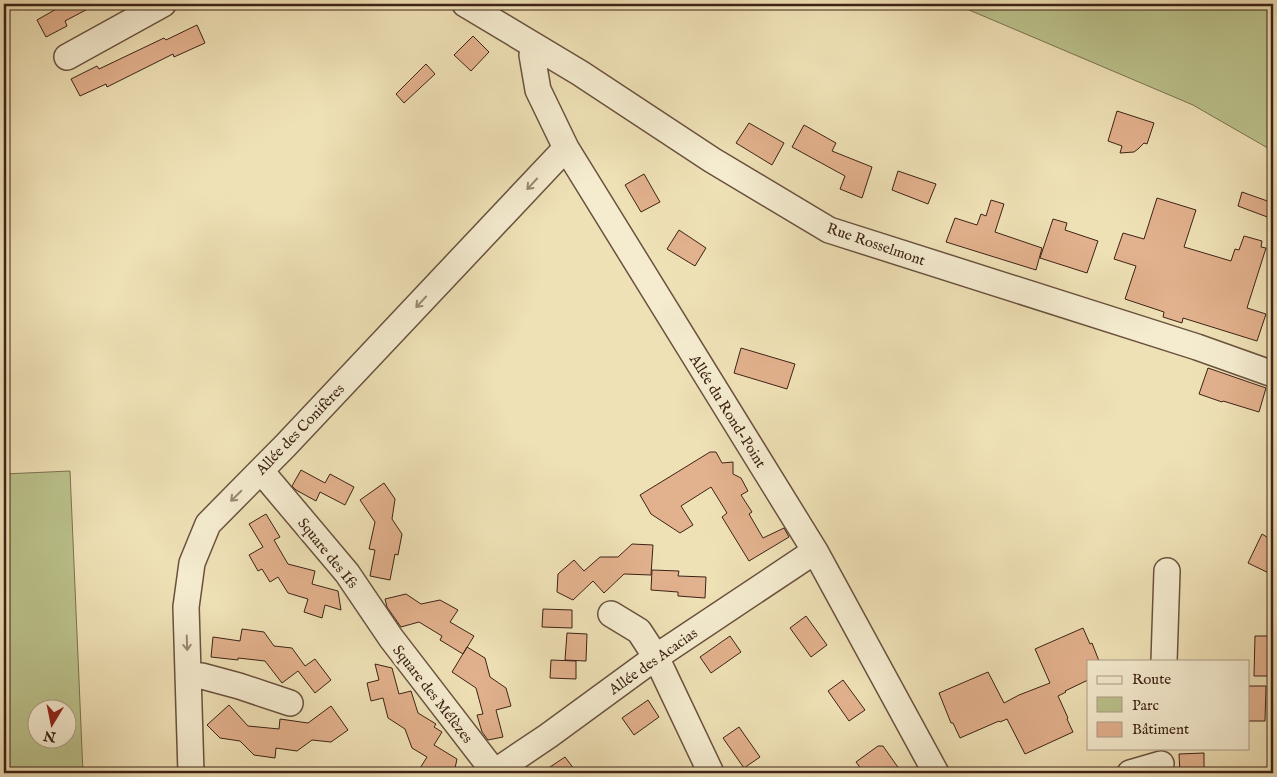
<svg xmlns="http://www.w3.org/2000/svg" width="1277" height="777" font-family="'IM FELL English',serif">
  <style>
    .green { fill: #bbc28c; stroke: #7c7251; fill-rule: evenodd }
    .building { fill: #e2b18d; stroke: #3d2316 }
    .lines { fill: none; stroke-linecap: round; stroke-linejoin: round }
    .minor-casing { stroke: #6a523e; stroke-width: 28 }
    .minor { stroke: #f5ecd0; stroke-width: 25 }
    .oneway { stroke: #998873 }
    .labels { text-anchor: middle; stroke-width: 5; stroke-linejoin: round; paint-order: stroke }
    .street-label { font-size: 15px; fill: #3d2316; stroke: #f5ecd0 }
  </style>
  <rect width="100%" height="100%" fill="#efe1b6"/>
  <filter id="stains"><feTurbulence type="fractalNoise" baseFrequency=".004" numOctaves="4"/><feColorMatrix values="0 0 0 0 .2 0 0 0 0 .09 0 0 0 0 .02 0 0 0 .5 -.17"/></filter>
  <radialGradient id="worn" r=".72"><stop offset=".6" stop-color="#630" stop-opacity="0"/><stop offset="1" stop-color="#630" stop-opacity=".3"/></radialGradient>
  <path class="green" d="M 955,4 L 1273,4 L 1273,151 L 1193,105 Z
    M 70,471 L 83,773 L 4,773 L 4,474 ZM 38,710 L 68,710 L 68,740 L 38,740 Z"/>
  <path class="building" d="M 55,4 L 97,4 L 65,21 L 67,26 L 46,37 L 37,20 L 58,8 Z
    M 197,25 L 205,43 L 174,57 L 173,54 L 107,87 L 106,84 L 80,96 L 71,79 L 97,66 L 99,69 L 164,38 L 166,40 Z
    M 473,36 L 489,52 L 471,71 L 454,55 Z
    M 426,64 L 435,74 L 404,103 L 396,94 Z
    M 1117,111 L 1154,123 L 1147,144 L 1144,143 L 1138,149 L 1134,152 L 1120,153 L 1122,146 L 1108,141 Z
    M 749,123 L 784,143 L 772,165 L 736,143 Z
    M 804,125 L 836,143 L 832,151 L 872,167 L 862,198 L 840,189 L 845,176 L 792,147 Z
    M 898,171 L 936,184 L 928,204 L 892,190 Z
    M 644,174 L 660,202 L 641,212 L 625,185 Z
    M 1242,192 L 1273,203 L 1273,209 L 1270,218 L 1238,206 Z
    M 1157,198 L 1196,210 L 1184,247 L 1231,261 L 1235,249 L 1239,250 L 1244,236 L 1262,241 L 1261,247 L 1266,248 L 1247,308 L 1266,314 L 1257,341 L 1183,318 L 1182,323 L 1163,317 L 1164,312 L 1125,299 L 1136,266 L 1114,259 L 1123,233 L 1144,239 Z
    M 991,200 L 1004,204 L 995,232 L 1042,248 L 1036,270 L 946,242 L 955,218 L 977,225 L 981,214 L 986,216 Z
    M 1053,219 L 1067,223 L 1065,230 L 1098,241 L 1087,273 L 1040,258 Z
    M 679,230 L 706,248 L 695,266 L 667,249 Z
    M 741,348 L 795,364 L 787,389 L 734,373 Z
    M 1208,368 L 1266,388 L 1259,412 L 1223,401 L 1222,402 L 1199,394 Z
    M 710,452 L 716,452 L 722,463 L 733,462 L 733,474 L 741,478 L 748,491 L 741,495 L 752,512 L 749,514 L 763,538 L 784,528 L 789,537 L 749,561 L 722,517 L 727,513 L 711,487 L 681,506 L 693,525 L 680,533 L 651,514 L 640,495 Z
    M 301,470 L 325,483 L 330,474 L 354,487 L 345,505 L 320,492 L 316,501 L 296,490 L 292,486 Z
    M 384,483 L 395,499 L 392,519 L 402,534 L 398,555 L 395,554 L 390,580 L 370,576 L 375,550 L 369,549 L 375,522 L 360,500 Z
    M 266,514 L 280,537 L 274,540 L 288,564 L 315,571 L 312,584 L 338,591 L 341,610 L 325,605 L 322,618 L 304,612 L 308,599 L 288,593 L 278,577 L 270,582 L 262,569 L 258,571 L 249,555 L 263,547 L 249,524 Z
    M 1262,534 L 1273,541 L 1273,575 L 1248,563 Z
    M 632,544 L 653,545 L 651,575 L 624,574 L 604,593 L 593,581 L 573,600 L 557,592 L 558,574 L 574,560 L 584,571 L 600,557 L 618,557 Z
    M 652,570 L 679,571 L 678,576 L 706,577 L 705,598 L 678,596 L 678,592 L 651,590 Z
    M 406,594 L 421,604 L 440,600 L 458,610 L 450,622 L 474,636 L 463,654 L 440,640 L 442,636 L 419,622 L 401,627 L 387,607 L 385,599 Z
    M 543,609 L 572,610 L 572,628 L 542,627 Z
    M 806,616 L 827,645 L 811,657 L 790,628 Z
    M 1083,628 L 1090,644 L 1092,643 L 1099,661 L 1088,661 L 1088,680 L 1065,691 L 1066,692 L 1058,696 L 1068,718 L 1067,719 L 1073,732 L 1025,754 L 1007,719 L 1000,722 L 999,721 L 960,738 L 953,723 L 951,723 L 939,693 L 988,672 L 1004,703 L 1019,695 L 1050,683 L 1035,649 Z
    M 242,629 L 264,632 L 274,646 L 292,648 L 305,666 L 315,659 L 331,680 L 315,693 L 298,671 L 282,683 L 265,661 L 238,658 L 238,660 L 211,657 L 213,637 L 240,641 Z
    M 567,633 L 587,634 L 586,661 L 565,660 Z
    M 730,636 L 741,652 L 711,673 L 700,657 Z
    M 1255,636 L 1273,636 L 1273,676 L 1254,676 Z
    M 467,647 L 485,658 L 490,677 L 506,688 L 511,706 L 496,710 L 503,737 L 488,740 L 482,732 L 477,715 L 483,714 L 476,688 L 452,672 Z
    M 551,660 L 576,661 L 576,679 L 550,678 Z
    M 375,664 L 392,668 L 399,694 L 411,691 L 418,713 L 436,724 L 434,727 L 442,732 L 434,745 L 457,759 L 454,773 L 417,773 L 427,757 L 412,748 L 405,729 L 388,718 L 383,698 L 371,701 L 367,683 L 379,680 Z
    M 843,680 L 865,710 L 849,721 L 828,691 Z
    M 1248,686 L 1266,686 L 1265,721 L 1248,721 Z
    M 648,700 L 659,717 L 634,735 L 622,718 Z
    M 229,705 L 248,726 L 279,729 L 280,719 L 308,723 L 331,706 L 348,730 L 331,742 L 312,740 L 297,751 L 276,748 L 275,758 L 254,755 L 240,741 L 220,738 L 207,725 Z
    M 739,727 L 760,757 L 744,768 L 723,738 Z
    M 878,746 L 883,746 L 902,773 L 864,773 L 856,762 Z
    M 1204,753 L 1204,773 L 1180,773 L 1179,754 Z
    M 565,757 L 577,773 L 541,773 Z"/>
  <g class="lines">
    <defs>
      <path id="minor" d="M 465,4 L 580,73 L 712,160 L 829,230 L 1197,347 L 1273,374
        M 536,47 L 532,55 L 538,90 L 566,148 L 815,551 L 936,773
        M 67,57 L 163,4
        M 261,471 L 347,573 L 391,638 L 495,773
        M 611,614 L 639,631 L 656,657 L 711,773
        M 1164,661 L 1167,571
        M 188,677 L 202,676 L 239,686 L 290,703
        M 191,773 L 186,607 L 192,563 L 208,524 L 285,446 L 566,148
        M 493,773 L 548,736 L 656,657 L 815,551
        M 1130,773 L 1161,764"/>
    </defs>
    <use href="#minor" class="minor-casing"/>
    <use href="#minor" class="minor"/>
  </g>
  <defs><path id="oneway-shaft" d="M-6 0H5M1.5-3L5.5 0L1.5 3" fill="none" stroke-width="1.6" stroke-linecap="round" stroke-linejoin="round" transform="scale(1.25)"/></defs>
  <g class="oneway">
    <use href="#oneway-shaft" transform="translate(532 184) rotate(133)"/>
    <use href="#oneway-shaft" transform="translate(421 302) rotate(133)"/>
    <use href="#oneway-shaft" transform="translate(236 496) rotate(135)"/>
    <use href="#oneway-shaft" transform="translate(187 643) rotate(88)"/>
  </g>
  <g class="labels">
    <g class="street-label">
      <text transform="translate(876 244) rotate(19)" y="5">Rue Rosselmont</text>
      <text transform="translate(728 411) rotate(58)" y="5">Allée du Rond-Point</text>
      <text transform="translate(300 429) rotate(-46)" y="5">Allée des Conifères</text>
      <text transform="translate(328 553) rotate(51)" y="5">Square des Ifs</text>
      <text transform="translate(653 661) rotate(-35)" y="5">Allée des Acacias</text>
      <text transform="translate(433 694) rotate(52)" y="5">Square des Mélèzes</text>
    </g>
  </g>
  <rect width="1277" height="777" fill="none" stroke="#efe1b6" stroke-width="20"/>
  <rect x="5" y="5" width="1267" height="767" fill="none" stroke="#3d2316" stroke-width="2.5"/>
  <rect x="10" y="10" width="1257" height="757" fill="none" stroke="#3d2316"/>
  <rect x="1087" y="660" width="162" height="90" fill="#f5ecd0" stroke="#ab9c86"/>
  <rect x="1097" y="676" width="25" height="8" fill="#f5ecd0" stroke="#ab9c86"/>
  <text x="1132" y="684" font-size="15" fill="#3d2316">Route</text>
  <rect x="1097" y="697" width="25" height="15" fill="#bbc28c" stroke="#ab9c86"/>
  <text x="1132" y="710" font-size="15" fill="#3d2316">Parc</text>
  <rect x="1097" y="722" width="25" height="15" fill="#e2b18d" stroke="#ab9c86"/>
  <text x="1132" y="734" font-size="15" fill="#3d2316">Bâtiment</text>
  <g transform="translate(52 724) rotate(190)"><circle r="24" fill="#f5ecd0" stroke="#ab9c86"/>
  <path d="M0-4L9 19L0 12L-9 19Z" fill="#8f2418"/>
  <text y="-8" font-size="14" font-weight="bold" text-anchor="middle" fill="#3d2316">N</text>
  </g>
  <rect width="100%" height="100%" filter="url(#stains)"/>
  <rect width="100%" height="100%" fill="url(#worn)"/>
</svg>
